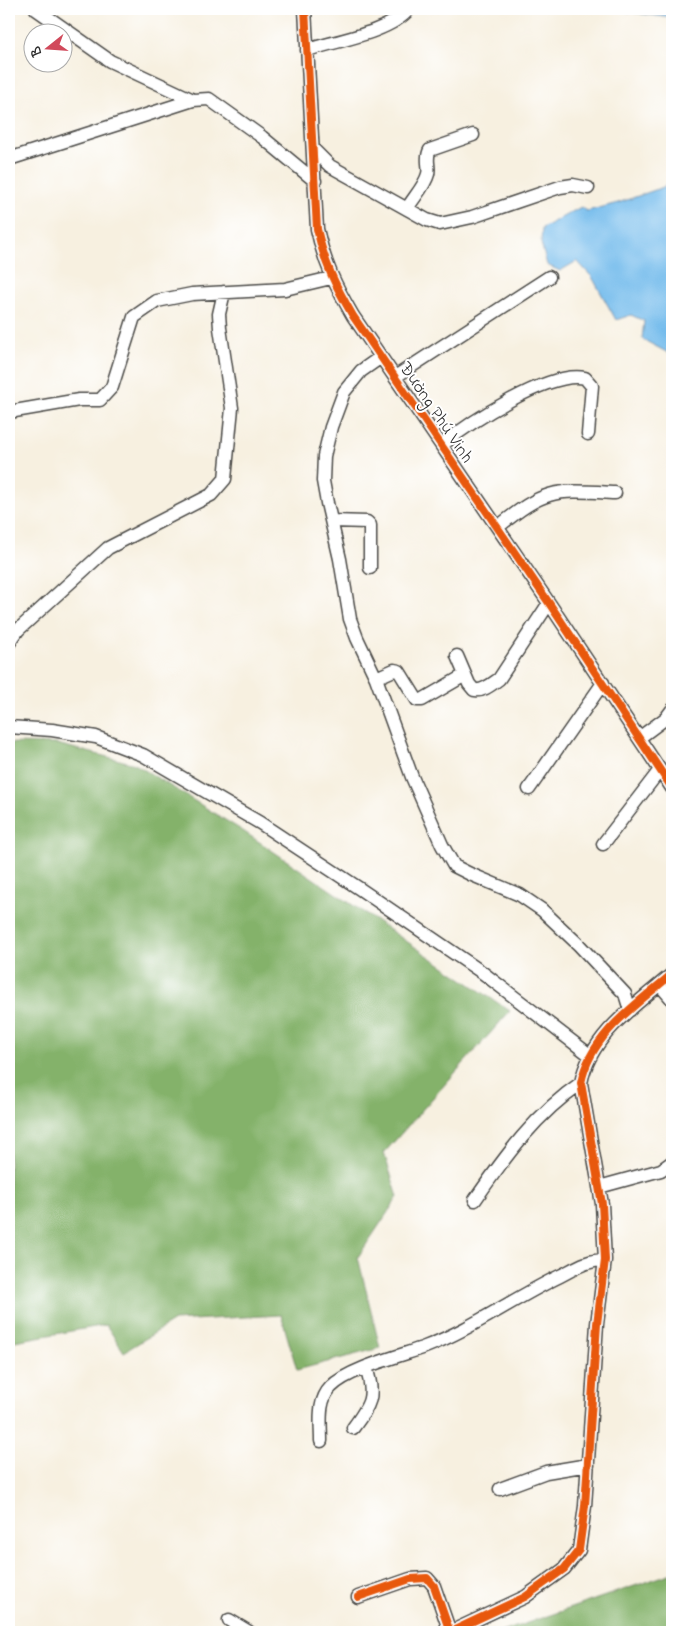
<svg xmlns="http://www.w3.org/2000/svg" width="681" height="1641" font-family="'Indie Flower',sans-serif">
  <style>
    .forest { fill: #84b26b; stroke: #586e4b }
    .water { fill: #74bcec; stroke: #50748c }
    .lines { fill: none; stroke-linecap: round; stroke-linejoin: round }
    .minor-casing { stroke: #4a4946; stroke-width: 15 }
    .minor { stroke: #fff; stroke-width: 12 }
    .cycleway-casing { stroke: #fff; stroke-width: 11 }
    .cycleway { stroke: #e8590c; stroke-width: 8 }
    .labels { text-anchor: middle; stroke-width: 4; stroke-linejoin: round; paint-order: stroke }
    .street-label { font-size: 18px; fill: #2b2b2b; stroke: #fff }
  </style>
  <rect width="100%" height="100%" fill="#fff"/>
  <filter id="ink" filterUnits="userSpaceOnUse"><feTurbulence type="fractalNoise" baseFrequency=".02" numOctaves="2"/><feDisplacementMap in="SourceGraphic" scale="10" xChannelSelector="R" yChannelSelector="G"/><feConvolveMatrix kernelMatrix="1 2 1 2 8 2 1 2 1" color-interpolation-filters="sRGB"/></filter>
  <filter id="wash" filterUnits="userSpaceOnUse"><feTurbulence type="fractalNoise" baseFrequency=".0096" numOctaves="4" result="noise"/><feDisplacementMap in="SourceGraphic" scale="20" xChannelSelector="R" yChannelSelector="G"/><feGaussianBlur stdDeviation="1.12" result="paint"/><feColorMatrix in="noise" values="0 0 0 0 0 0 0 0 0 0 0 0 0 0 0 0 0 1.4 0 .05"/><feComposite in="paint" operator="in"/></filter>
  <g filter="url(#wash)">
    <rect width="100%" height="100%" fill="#f7f0e0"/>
    <path class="forest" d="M 9,743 L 57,744 L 135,764 L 243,831 L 510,1011 L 384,1153 L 398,1197 L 358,1257 L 380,1348 L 297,1370 L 281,1315 L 174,1321 L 124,1352 L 106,1325 L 9,1342 Z
      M 672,1573 L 672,1632 L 501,1632 Z"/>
    <path class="water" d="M 607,9 L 672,9 L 672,18 Z
      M 672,184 L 672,355 L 642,339 L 644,321 L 631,315 L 616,320 L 592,277 L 577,261 L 560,271 L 547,265 L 541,243 L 542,228 L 581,207 L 587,211 L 618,203 Z"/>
  </g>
  <g filter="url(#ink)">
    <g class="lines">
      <defs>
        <path id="minor" d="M 36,9 L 110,61 L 193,100
          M 305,9 L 317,229 C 325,265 335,285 353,316 L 549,603 L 672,788
          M 307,50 C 336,41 391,32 409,9
          M 314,150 L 330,166 L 427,220 L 440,224 L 472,217 L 560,187 L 573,185 L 588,188
          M 9,159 L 193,100 L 209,99 L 262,137 L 315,181
          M 407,209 C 413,198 425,186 428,174 C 430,166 425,158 430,150 L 473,135
          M 381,357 L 361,371 L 344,392 L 331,427 L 324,456 L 323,481 L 327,503 L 340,559 L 350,619 L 357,638 L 376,678 L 412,777 L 442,845 L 454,866 L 470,874 L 520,895 L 542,910 L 579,945 L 625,994 L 630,1010
          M 395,377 L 549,277
          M 9,412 L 79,400 L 100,400 L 112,387 L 134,317 L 157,301 L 192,294 L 285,289 L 331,278
          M 442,445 C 469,423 549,370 585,378 L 592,386 L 588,434
          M 332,521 L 367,522 L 370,525 L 370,568
          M 498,527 C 546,488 554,490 615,493
          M 9,643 L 18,630 L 108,548 L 211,495 L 225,479 L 232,408 L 220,328 L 219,314 L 224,292
          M 457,656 L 469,684 L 474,690 C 483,692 492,684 499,679 L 549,603
          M 376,678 L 394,670 L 399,671 L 417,700 L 422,700 L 465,675
          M 9,727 L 52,730 L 96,737 L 143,755 L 260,823 L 360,889 L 483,973 L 591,1056
          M 639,738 L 666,718 L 672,710
          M 529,789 L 603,683
          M 603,844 L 660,770
          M 660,985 L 672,999
          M 599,1187 L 661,1170 L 672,1162
          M 475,1200 C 506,1155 536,1114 581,1083
          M 353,1428 C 370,1405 376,1396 366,1368
          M 321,1441 C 321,1423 317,1401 331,1387 C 348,1369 400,1356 425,1347 C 472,1329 514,1298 560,1276 C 576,1268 586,1260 605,1260
          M 500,1489 L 546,1472 L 588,1465
          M 358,1597 L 410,1579 L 427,1578 L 434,1586 L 450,1632 L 525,1597 L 564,1569 L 579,1550 L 585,1506 L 597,1324 L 605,1260 L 602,1204 L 581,1083 C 590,1035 637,1004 672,974
          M 229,1620 L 249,1632"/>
      </defs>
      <use href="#minor" class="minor-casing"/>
      <use href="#minor" class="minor"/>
      <defs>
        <path id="cycleway" d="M 305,9 L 317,229 C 325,265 335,285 353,316 L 549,603 L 672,788
          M 358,1597 L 410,1579 L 427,1578 L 434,1586 L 450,1632 L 525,1597 L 564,1569 L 579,1550 L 585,1506 L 597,1324 L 605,1260 L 602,1204 L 581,1083 C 590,1035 637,1004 672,974"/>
      </defs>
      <use href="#cycleway" class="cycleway-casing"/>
      <use href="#cycleway" class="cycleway"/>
    </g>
  </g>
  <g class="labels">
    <g class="street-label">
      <text transform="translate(437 412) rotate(56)" y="6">Đường Phú Vinh</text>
    </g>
  </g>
  <rect width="681" height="1641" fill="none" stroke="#fff" stroke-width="30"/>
  <g transform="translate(48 48) rotate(253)"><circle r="24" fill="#ffffff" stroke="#aaaaaa"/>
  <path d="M0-4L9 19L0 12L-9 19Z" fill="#d1495b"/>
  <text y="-8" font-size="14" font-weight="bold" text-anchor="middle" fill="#2b2b2b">B</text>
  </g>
</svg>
